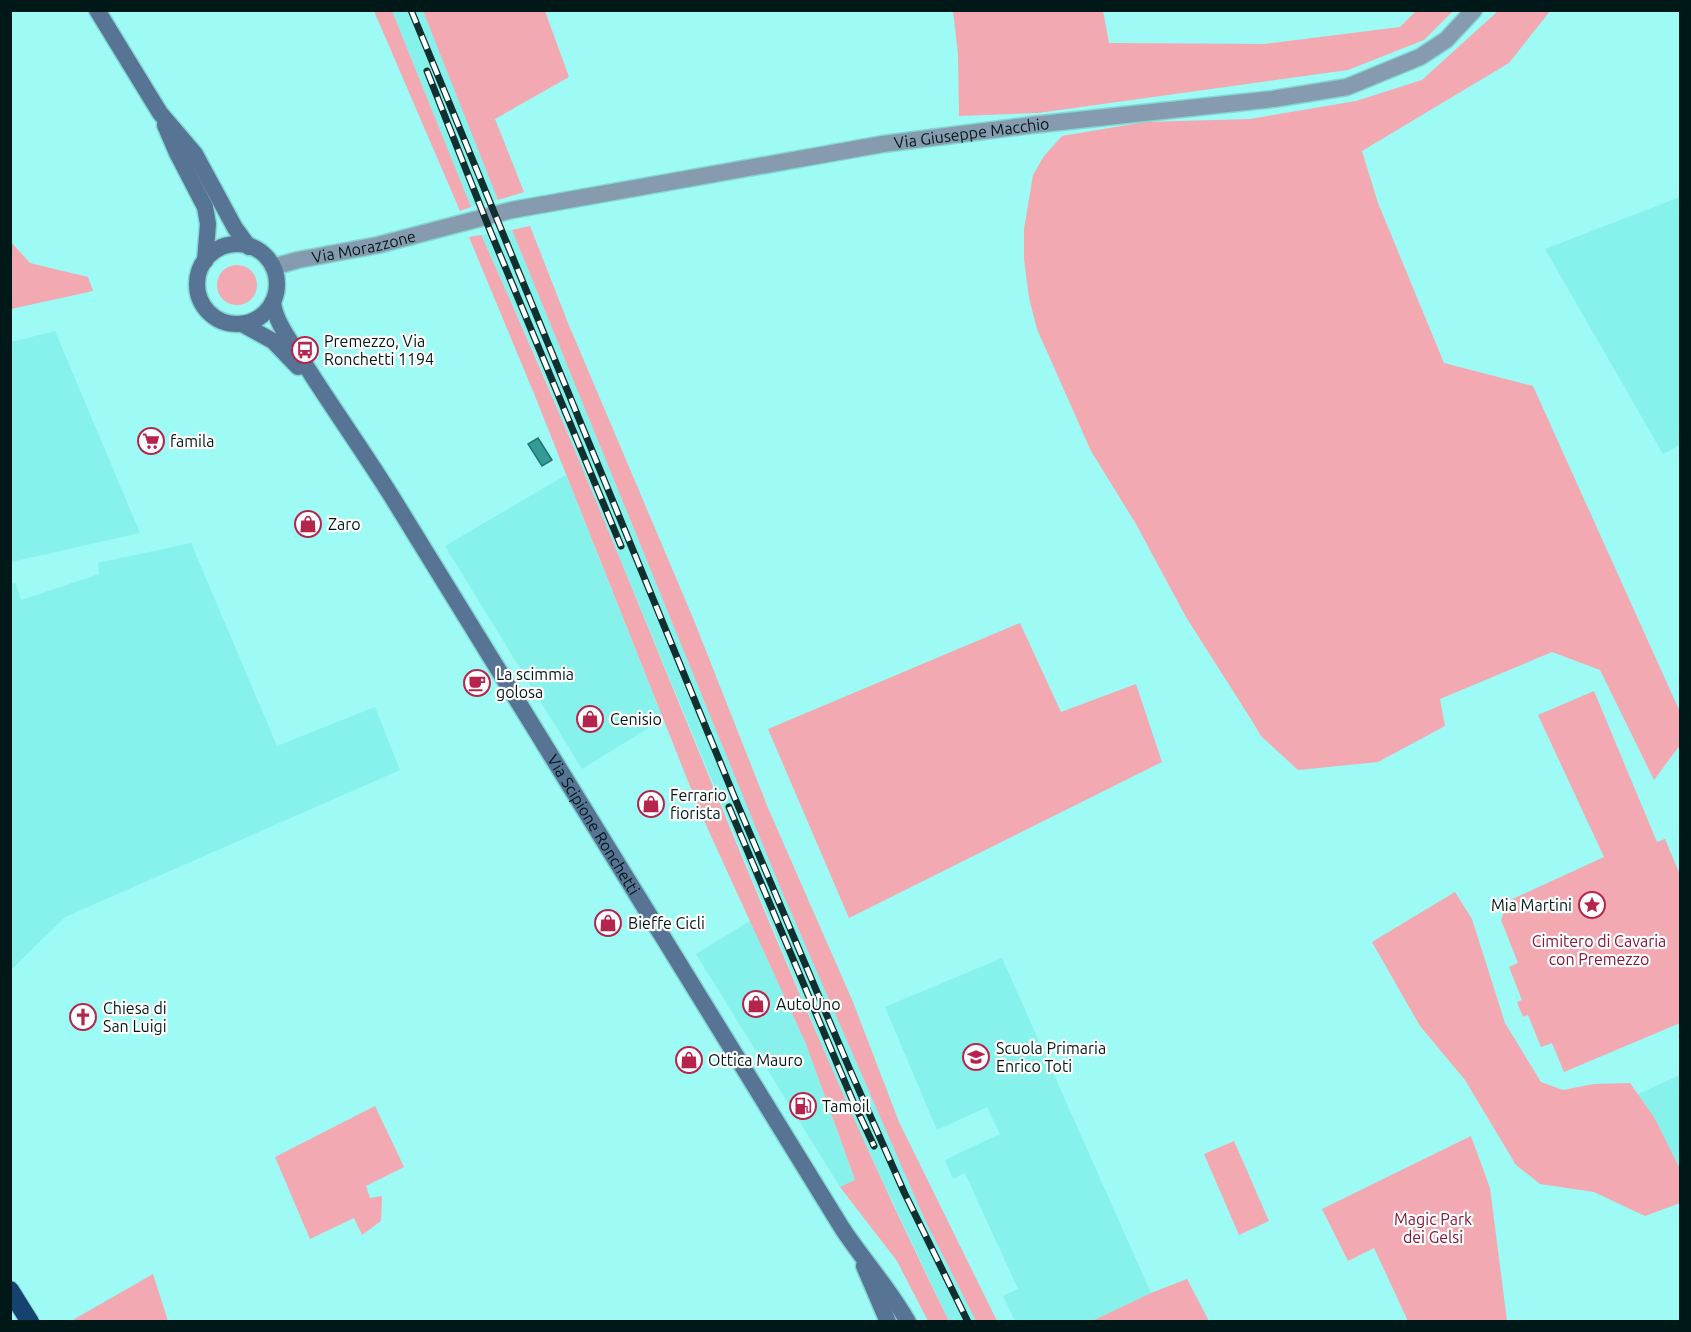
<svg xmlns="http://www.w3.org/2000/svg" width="1691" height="1332" font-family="Ubuntu,sans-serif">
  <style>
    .built { fill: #87f1eb }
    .green { fill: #f2a9b2 }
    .water { fill: #339c97; stroke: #247471; stroke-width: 1.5 }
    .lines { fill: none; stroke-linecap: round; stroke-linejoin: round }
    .tertiary-casing { stroke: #84d6d1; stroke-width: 19 }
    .secondary-casing { stroke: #84d6d1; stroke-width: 19 }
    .motorway-casing { stroke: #84d6d1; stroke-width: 20 }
    .tertiary { stroke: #869ab0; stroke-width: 16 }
    .secondary { stroke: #577495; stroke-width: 16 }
    .motorway { stroke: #15426e; stroke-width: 18 }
    .rail-casing { stroke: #102f2e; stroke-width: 7 }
    .rail { stroke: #fff; stroke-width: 4.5; stroke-dasharray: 14; stroke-linecap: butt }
    .labels { text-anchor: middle; stroke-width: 4.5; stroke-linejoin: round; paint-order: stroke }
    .street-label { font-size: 16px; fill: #001817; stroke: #fff }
    .poi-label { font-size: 16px; fill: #001817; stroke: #fff; text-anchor: start }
    .park-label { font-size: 16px; fill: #891636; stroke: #fff }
  </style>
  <rect width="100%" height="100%" fill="#9dfaf5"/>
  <path class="built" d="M 392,11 L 423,11 L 498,200 L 471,207 Z
    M 1680,197 L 1680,445 L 1663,454 L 1545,249 Z
    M 512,230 L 780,887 L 925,1220 L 976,1321 L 949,1321 L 845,1101 L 538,361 L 481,235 Z
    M 55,331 L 140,533 L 11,562 L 11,342 Z
    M 566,475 L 663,719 L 582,769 L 445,546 Z
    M 191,543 L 277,746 L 375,707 L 400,770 L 65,917 L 11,970 L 11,584 L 16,583 L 21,600 L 99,574 L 98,563 Z
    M 750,921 L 806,1044 L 855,1181 L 840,1187 L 696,954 Z
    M 1002,958 L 1151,1293 L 1092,1321 L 1015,1321 L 1003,1296 L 1018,1289 L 965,1173 L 953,1179 L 945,1160 L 1000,1134 L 987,1107 L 937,1130 L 885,1007 Z
    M 1680,1075 L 1680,1169 L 1654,1117 L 1638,1094 Z"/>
  <path class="green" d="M 374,11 L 392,11 L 471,207 L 460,211 Z
    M 423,11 L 545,11 L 569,77 L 495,119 L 524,192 L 498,200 Z
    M 953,11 L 1103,11 L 1109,43 L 1264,44 L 1400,27 L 1416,11 L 1453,11 L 1424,40 L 1348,70 L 1038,113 L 959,116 L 958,54 Z
    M 1498,11 L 1550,11 L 1509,63 L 1362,151 L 1378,203 L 1444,363 L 1533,386 L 1680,712 L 1680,745 L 1654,780 L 1600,670 L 1552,652 L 1440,699 L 1445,726 L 1378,762 L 1298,770 L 1261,736 L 1254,724 L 1186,617 L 1136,524 L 1091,451 L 1037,329 L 1029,298 L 1024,259 L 1024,229 L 1033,175 L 1044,156 L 1062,136 L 1145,122 L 1250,119 L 1356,101 L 1422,80 Z
    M 530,226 L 568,323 L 693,618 L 768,808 L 853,1002 L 899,1122 L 997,1321 L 976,1321 L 925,1220 L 780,887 L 512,230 Z
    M 481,235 C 644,594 774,968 949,1321 L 928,1321 L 897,1261 L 840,1187 L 855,1180 L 806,1044 L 701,814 L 535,396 L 469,237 Z
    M 11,242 L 30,263 L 88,277 L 93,291 L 11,309 Z
    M217 285a20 20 0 1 1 40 0a20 20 0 1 1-40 0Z
    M 1020,623 L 1061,712 L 1136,684 L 1162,762 L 849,918 L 768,729 Z
    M 1594,691 L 1657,842 L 1665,839 L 1680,875 L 1680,1023 L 1564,1072 L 1552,1043 L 1541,1047 L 1528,1015 L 1523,1017 L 1517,1002 L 1522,1000 L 1509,967 L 1518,963 L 1501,920 L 1508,901 L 1604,857 L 1538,715 Z
    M 1455,892 L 1472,919 L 1505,1023 L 1541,1082 L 1563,1090 L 1594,1084 L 1630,1083 L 1654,1117 L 1680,1169 L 1680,1203 L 1645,1216 L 1594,1192 L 1540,1184 L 1516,1165 L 1465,1080 L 1420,1026 L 1372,942 Z
    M 375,1106 L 404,1167 L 366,1186 L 370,1198 L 382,1196 L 381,1221 L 362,1235 L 354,1218 L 310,1239 L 275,1157 Z
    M 1471,1136 L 1490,1188 L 1507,1321 L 1408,1321 L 1374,1248 L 1348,1261 L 1322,1209 Z
    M 1234,1141 L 1269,1221 L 1239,1235 L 1204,1154 Z
    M 153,1274 L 168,1321 L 71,1321 Z
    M 1187,1279 L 1209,1321 L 1092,1321 L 1151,1293 Z"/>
  <path class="water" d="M 538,438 L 552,460 L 542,466 L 528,444 Z"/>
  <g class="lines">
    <defs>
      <g id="tertiary">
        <path id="s1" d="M 273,267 L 298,260 L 378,245 L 512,210 L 883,144 L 1032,125 L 1273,99 L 1347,87 L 1420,57 L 1446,40 L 1474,10"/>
      </g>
      <g id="secondary">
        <path d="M 97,10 L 160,113 L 195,154 L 235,228 L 249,247"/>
        <path d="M 165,125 L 177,153 L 205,207 L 208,224 L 205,261"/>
        <circle cx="237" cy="284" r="40"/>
        <path id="s2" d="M 273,302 C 275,321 289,339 299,355 C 329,403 362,449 392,497 C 543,740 691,985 842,1228 C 863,1260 889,1288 908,1322"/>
        <path d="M 242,324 L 273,341 L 298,367"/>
        <path d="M 864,1266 L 888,1322"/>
      </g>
      <path id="motorway" d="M 10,1290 L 30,1322"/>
    </defs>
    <use href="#tertiary" class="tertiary-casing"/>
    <use href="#secondary" class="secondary-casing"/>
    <use href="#motorway" class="motorway-casing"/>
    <use href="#tertiary" class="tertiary"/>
    <use href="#secondary" class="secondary"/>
    <use href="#motorway" class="motorway"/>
    <defs>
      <path id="rail" d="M 411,10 L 734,796 L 850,1070 L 904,1192 L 968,1322
        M 427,71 L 491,233 L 621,546
        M 729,807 L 852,1099 L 874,1146"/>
    </defs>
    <use href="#rail" class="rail-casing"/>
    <use href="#rail" class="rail"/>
  </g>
  <defs>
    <symbol id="bus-ring" viewBox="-11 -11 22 22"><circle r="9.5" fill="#fff" stroke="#b5244c" stroke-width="1.5"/><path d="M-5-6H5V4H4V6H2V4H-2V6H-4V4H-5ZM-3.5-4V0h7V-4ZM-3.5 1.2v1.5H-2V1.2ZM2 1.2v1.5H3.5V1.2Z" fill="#b5244c"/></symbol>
    <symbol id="supermarket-ring" viewBox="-11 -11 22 22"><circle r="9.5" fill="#fff" stroke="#b5244c" stroke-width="1.5"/><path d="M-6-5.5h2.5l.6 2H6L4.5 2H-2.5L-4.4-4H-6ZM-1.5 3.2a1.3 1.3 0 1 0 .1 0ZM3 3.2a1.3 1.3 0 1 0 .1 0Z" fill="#b5244c"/></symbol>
    <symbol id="shop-ring" viewBox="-11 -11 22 22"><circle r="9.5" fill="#fff" stroke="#b5244c" stroke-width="1.5"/><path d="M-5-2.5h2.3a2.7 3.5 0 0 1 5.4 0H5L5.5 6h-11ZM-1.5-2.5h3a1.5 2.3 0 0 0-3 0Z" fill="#b5244c"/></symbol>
    <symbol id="cafe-ring" viewBox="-11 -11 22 22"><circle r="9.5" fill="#fff" stroke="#b5244c" stroke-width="1.5"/><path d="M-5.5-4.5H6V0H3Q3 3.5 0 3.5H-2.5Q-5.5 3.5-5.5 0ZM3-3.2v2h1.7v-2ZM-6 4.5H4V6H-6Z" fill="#b5244c"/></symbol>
    <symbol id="sight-ring" viewBox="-11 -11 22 22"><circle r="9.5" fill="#fff" stroke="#b5244c" stroke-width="1.5"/><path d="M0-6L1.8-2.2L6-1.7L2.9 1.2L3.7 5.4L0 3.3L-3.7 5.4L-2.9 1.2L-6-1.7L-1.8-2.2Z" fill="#b5244c"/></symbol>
    <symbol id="church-ring" viewBox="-11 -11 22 22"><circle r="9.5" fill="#fff" stroke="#b5244c" stroke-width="1.5"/><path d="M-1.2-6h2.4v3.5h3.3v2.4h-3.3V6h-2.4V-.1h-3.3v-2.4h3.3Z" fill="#b5244c"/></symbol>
    <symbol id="school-ring" viewBox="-11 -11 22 22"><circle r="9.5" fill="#fff" stroke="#b5244c" stroke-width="1.5"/><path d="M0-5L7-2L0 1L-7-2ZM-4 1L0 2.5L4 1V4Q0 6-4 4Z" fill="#b5244c"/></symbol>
    <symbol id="fuel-ring" viewBox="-11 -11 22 22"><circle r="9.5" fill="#fff" stroke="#b5244c" stroke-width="1.5"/><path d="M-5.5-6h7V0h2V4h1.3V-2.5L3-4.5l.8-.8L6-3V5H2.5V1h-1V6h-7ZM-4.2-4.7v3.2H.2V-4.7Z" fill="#b5244c"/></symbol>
  </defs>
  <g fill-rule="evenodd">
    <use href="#bus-ring" x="290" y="335" width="30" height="30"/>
    <use href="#supermarket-ring" x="136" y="426" width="30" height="30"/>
    <use href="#shop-ring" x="293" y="509" width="30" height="30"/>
    <use href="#cafe-ring" x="462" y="668" width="30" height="30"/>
    <use href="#shop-ring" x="575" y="704" width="30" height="30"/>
    <use href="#shop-ring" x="636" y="789" width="30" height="30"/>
    <use href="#sight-ring" x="1577" y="890" width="30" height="30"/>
    <use href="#shop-ring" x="593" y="908" width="30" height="30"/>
    <use href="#shop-ring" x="741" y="989" width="30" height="30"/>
    <use href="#church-ring" x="68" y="1002" width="30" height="30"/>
    <use href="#school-ring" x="961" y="1042" width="30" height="30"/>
    <use href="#shop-ring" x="674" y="1045" width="30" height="30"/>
    <use href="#fuel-ring" x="788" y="1091" width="30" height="30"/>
  </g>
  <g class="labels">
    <g class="street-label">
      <text dy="6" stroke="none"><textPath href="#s1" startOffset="712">Via Giuseppe Macchio</textPath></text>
      <text dy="6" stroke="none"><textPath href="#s1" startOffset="93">Via Morazzone</textPath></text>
      <text dy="6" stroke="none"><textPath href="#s2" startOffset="614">Via Scipione Ronchetti</textPath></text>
    </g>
    <g class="poi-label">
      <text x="324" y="347">Premezzo, Via<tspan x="324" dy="18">Ronchetti 1194</tspan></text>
      <text x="170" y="447">famila</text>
      <text x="328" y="530">Zaro</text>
      <text x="496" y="680">La scimmia<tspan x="496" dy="18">golosa</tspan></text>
      <text x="610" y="725">Cenisio</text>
      <text x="670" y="801">Ferrario<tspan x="670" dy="18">fiorista</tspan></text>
      <text x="1572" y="911" text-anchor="end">Mia Martini</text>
      <text x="628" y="929">Bieffe Cicli</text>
      <text x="776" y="1010">AutoUno</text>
      <text x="103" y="1014">Chiesa di<tspan x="103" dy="18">San Luigi</tspan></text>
      <text x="996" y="1054">Scuola Primaria<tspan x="996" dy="18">Enrico Toti</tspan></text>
      <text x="708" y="1066">Ottica Mauro</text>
      <text x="822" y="1112">Tamoil</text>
    </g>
    <g class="park-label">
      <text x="1599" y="947">Cimitero di Cavaria<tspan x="1599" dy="18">con Premezzo</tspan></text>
      <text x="1433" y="1225">Magic Park<tspan x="1433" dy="18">dei Gelsi</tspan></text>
    </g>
  </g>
  <rect width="1691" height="1332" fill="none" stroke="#001817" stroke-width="24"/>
</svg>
